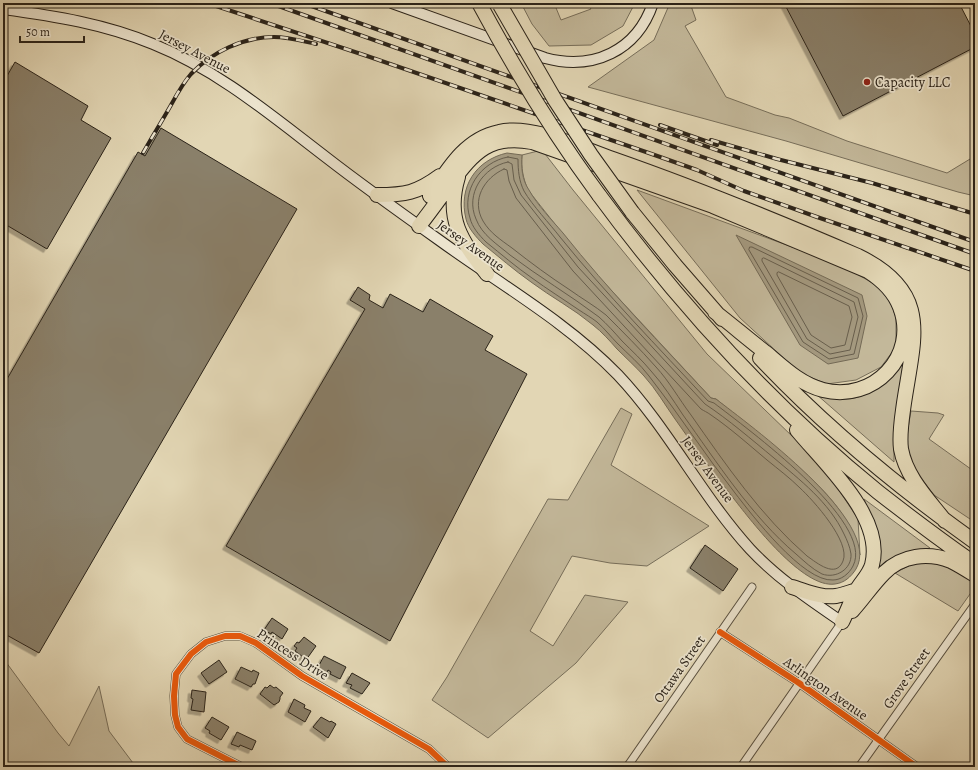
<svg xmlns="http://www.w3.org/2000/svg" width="978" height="770" font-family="Alegreya,serif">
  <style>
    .green { fill: #c3b89a; stroke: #776e5a }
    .water { fill: #a4997f; stroke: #746a56 }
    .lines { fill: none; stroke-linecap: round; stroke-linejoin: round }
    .shore { stroke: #685e4c; stroke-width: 1 }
    .building { fill: #8a806a; stroke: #2b2319; filter: url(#shadow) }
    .street-casing { stroke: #595040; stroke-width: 9 }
    .secondary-casing { stroke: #2b2319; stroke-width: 12 }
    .highway-casing { stroke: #2b2319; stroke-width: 16 }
    .street { stroke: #ece4ce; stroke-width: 7 }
    .secondary { stroke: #ece4ce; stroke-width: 10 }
    .highway { stroke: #e2d6b4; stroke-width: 14 }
    .rail-casing { stroke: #2b2319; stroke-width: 4 }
    .rail { stroke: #ece4ce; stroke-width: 2.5; stroke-dasharray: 8; stroke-linecap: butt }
    .highway-bridge-casing { stroke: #2b2319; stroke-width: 16; stroke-linecap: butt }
    .highway-bridge { stroke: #e2d6b4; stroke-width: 14 }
    .cycleway-casing { stroke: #ece4ce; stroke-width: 8 }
    .cycleway { stroke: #e8590c; stroke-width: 6 }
    .poi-dot { fill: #8f2418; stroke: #ece4ce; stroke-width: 1.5 }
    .labels { text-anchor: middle; stroke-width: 3.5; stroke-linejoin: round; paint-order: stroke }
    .street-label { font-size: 14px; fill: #2b2319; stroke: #ece4ce }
    .poi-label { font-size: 14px; fill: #2b2319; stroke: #ece4ce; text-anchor: start }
  </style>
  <defs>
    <filter id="shadow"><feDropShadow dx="-3.5" dy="3.5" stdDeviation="0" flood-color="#0004"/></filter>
  </defs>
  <rect width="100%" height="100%" fill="#e2d6b4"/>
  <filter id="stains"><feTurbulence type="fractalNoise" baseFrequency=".005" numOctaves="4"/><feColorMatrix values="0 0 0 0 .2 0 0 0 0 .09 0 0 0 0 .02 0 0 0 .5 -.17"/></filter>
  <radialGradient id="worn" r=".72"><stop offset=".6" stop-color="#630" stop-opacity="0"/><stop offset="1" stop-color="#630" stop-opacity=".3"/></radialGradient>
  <path class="green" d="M 521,3 L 554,3 L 561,20 L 591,9 L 587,3 L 635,3 L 623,26 L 591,45 L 549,46 L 532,24 Z
    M 670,3 L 690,3 L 696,20 L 685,26 L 726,97 L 775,115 L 789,118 L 847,141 L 947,173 L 975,156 L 975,196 L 958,192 L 786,141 L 588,87 L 654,40 Z
    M 542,150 L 573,190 L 707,354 L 823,466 L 858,519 L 860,555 C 849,509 816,482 782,453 C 760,435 738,417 716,399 L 711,398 L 585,262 L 528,190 C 523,178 521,168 522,155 Z
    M 637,190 L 841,265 L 876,285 L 889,297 L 896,318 L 896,347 L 881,367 L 856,380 L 827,384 L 800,373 L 740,318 Z
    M 903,364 L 894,442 L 894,462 L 816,394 C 825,396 833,398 841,399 C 866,401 887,381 903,364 Z
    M 621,408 L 632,414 L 611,465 L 709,526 L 647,566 L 610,563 L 572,556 L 530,631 L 553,646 L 585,595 L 628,602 L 576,663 L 488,738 L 432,700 L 447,677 L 548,499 L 568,500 Z
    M 911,411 L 938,413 L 944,415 L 929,439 L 975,472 L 975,513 L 970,519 L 934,495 L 913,468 L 906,440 Z
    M 864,499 L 930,548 C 909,552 896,557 879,568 L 879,551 L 876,531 Z
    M 916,562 L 946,564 L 975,582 L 975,587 L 958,611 L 895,573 Z
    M 3,658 L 58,733 L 69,746 L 99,686 L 109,731 L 136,767 L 3,767 Z"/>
  <path class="water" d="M 507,153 L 522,155 C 521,167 522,180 529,190 C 538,206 551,219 563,233 C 609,291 661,344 711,398 L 716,399 C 748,424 884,522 856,569 C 851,577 844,583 835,584 C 803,589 752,522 734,499 C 713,473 694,446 675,419 C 665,405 656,389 644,376 C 636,367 626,358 617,349 C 610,341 602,332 593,325 C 574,309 551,297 531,282 C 514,270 499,257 483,244 C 476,237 468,228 466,219 C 458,187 476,160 507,153 Z
    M 736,235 L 862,295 L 867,316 L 858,358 L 828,364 L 800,345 Z"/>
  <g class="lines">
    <path class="shore" d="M 508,157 L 518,159 C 518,170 519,181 524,191 C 532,205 550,224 560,237 C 606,294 658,347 708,401 L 714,403 C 745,427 876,522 853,566 C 849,574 841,580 833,580 C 803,582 752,515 735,493 C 705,455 679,414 649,376 C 640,364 628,354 618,344 C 611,337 605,329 597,322 C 592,318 585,314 579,310 C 563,299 547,289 532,278 C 516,267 501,254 486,242 C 479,235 472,227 470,218 C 461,191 480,162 508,157 Z
      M 508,162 L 512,164 L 514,180 L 521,195 L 578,267 L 705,404 C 729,420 751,439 774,458 C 800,480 829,502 844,534 C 847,540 850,547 851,554 C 852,569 836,579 822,574 C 812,569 804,561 796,554 C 752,517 716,461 683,415 C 673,400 663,384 651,371 C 642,360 632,351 622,341 C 615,333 607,324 599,317 C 570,295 539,277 510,255 C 497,244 482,235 476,219 C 465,194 483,167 508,162 Z
      M 504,169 L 507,170 L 509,181 L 516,198 L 573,271 L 701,409 C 704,411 707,412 711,415 C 730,428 748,444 767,460 C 778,469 790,478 800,488 C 813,500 851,542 843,561 C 836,579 817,563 807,556 C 761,516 726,465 691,415 C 679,399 669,381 656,367 C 640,349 623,332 606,315 C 595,306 581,298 570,290 C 550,277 531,263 512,248 C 501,240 490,233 483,221 C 471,200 484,178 504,169 Z
      M 750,247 L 752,247 L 858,298 L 863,316 L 854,354 L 829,359 L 803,342 L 749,250 Z
      M 764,258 L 854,302 L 858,317 L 850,350 L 830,354 L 807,339 L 762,261 L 762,259 Z
      M 779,272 L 849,306 L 852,317 L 845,345 L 831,348 L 811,335 L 777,275 L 777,273 Z"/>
  </g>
  <path class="building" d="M 784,3 L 959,3 L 975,34 L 975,47 L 843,116 Z
    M 15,62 L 88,106 L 81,120 L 111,138 L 47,249 L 3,223 L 3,83 Z
    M 161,128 L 297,209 L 39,653 L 3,633 L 3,386 L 138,152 L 145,156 Z
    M 358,287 L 370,295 L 369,300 L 383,308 L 390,294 L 423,312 L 430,299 L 493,336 L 485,350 L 527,374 L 390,641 L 226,546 L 365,309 L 350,300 Z
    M 705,545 L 738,569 L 723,591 L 690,568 Z
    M 272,618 L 288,629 L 282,639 L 272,632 L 271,634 L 264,630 Z
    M 304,637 L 316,646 L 306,660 L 303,657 L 295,651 L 297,648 L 294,646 L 297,642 L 299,643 Z
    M 324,656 L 346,667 L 340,679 L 330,674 L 331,672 L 328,670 L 326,674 L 317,669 Z
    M 219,660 L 227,672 L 209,684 L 201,673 Z
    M 241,667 L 252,672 L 253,670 L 259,673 L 255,684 L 253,684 L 251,687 L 235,679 Z
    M 352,673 L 370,683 L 362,694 L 350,688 L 352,685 L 346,683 Z
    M 270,685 L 274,688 L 276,687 L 283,693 L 280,697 L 280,699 L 279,702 L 274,705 L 260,694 L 265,687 L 267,688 Z
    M 192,690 L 206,692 L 204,712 L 191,710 L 193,699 L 191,698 Z
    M 294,699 L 305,705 L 304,708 L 311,711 L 305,722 L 288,712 Z
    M 212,717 L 229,727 L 221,740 L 209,733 L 210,731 L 205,728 Z
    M 321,717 L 330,722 L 331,721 L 336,724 L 328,738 L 313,727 Z
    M 237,732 L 256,741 L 252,750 L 240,745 L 239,747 L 231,744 Z"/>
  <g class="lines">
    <defs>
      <path id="street" d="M 720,632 L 799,683 L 917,767
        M 242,767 L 187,739 L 178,727 L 175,715 L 174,696 L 176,674 L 191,654 L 206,642 L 225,636 L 240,636 L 256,643 L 302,676 L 429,749 L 448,767
        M 627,767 L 752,587
        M 741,767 L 842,622
        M 859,767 L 975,604
        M 972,767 L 975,762"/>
      <path id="secondary" d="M 392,3 L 545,58 C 593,71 637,51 653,3
        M 3,9 C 55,16 105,24 153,44 C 218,70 272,116 327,158 C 363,186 401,213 439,240 C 498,283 567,322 618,375 C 668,428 701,495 750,549 C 777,578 810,600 842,622"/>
      <path id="highway" d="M 458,177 C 445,220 462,241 487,274
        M 377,195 C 405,195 417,193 440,176
        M 599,195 C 680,305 772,406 878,492 C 910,517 942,541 975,564
        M 430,196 C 448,169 465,139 499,132 C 532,124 581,148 613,159 C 696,188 777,221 858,256 C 932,292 914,336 904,403 C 902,418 899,434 901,449 C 906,477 928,499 945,521
        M 632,212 L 675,265 L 722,319
        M 419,226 C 430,212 440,198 451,183 C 474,152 490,134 532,142 L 713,206 L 868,271 C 882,280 894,291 900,307 C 919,356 873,403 823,390 C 800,384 783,367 765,352 C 748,339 732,325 715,312
        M 760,358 C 825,427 898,487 975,542
        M 797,430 C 823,462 885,517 872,565 C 869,575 861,582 856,591 C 851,601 847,612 842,622
        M 792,587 C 806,591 821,598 836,596 C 843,595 850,592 857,590
        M 852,611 C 863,599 872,585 884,573 C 902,555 928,552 951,561 C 959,565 967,570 975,575"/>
    </defs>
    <use href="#street" class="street-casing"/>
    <use href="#secondary" class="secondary-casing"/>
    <use href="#highway" class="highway-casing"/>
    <use href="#street" class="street"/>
    <use href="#secondary" class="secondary"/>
    <use href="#highway" class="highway"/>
    <defs>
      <path id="rail" d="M 207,3 L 367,56 L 646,152 L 697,170 L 744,191 L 817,217 L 975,271
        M 270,3 L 975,254
        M 303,3 L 975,242
        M 660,125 L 717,145
        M 711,140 L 777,159 L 872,183 L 975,214
        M 143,153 C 152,137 162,121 171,105 C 177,94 183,83 191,74 C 212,52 243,37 274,37 C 288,37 302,41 316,44"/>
    </defs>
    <use href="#rail" class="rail-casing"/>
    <use href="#rail" class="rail"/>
    <defs>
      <path id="highway-bridge" d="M 479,3 C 515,70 554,134 599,195
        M 500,5 L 555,100 L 591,155 L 632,212"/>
    </defs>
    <use href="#highway-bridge" class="highway-bridge-casing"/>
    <use href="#highway-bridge" class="highway-bridge"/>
    <defs>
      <path id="cycleway" d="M 720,632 L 799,683 L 917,767
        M 242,767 L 187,739 L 178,727 L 175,715 L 174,696 L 176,674 L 191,654 L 206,642 L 225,636 L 240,636 L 256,643 L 302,676 L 429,749 L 448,767"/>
    </defs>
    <use href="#cycleway" class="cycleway-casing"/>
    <use href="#cycleway" class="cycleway"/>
  </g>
  <circle class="poi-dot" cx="867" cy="82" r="4"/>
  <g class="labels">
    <g class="street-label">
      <text transform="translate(195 51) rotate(28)" y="5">Jersey Avenue</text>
      <text transform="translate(471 245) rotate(35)" y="5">Jersey Avenue</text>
      <text transform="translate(708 469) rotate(54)" y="5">Jersey Avenue</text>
      <text transform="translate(293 654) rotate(33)" y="5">Princess Drive</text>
      <text transform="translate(679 669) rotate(-55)" y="5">Ottawa Street</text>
      <text transform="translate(906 678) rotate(-55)" y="5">Grove Street</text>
      <text transform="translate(826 688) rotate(35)" y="5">Arlington Avenue</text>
    </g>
    <g class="poi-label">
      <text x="875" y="87">Capacity LLC</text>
    </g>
  </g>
  <rect width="978" height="770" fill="none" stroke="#e2d6b4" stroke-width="16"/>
  <rect x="4" y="4" width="970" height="762" fill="none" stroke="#2b2319" stroke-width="2"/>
  <rect x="8" y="8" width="962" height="754" fill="none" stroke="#2b2319"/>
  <path d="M20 36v6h64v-6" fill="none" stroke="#2b2319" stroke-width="2"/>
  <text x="26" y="36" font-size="12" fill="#2b2319" stroke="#ece4ce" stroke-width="3" paint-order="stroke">50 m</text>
  <rect width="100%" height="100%" filter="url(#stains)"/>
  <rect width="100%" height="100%" fill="url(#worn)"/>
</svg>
